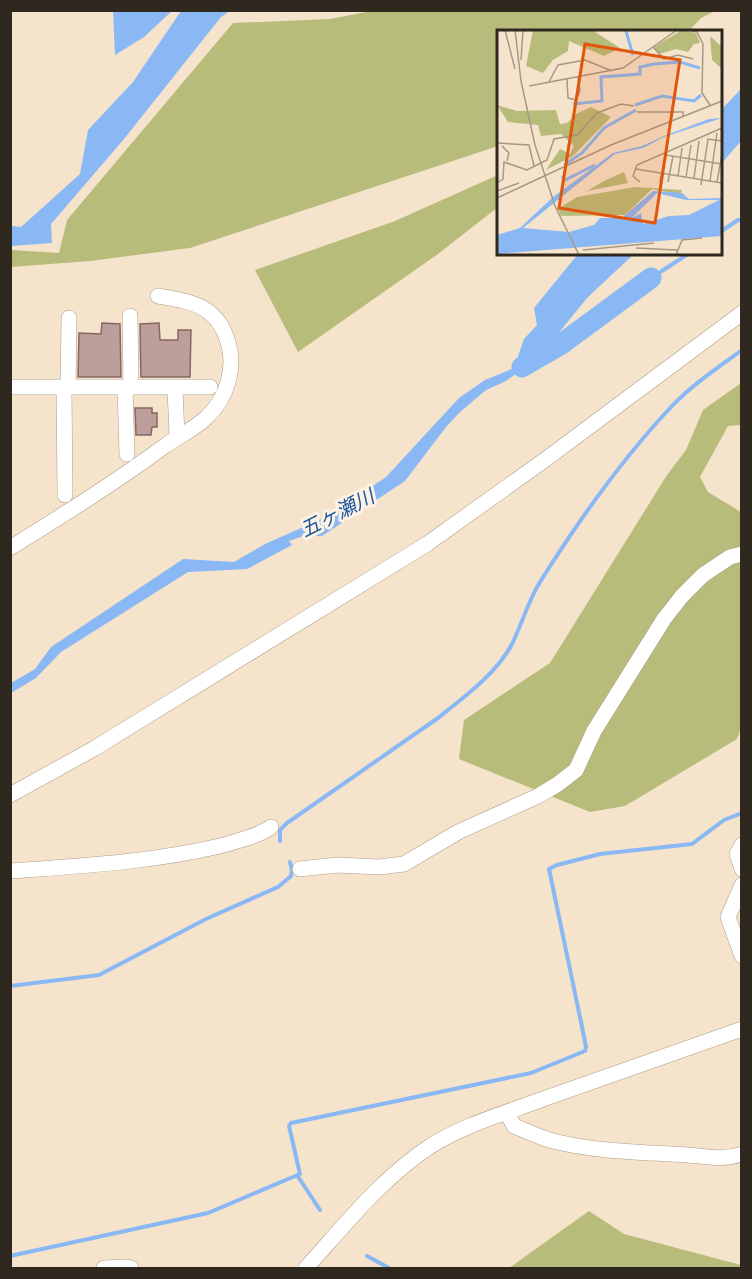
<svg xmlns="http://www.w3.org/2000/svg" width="752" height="1279" font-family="Helvetica,'Noto Sans JP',sans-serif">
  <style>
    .green { fill: #b8bc7a }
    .water { fill: #89b8f5 }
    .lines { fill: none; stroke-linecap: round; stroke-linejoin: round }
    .stream { stroke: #89b8f5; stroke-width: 4 }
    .river { stroke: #89b8f5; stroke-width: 21 }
    .building { fill: #be9e9b; stroke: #846764; stroke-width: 1.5 }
    .minor-casing { stroke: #ae9d86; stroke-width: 16 }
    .minor { stroke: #fff; stroke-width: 15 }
    .labels { text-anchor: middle; stroke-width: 6; stroke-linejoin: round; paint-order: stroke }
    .water-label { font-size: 20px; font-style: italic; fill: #1a579f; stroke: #fdf2e3 }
    .inset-river { fill: none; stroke: #89b8f5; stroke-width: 3 }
    .inset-road { fill: none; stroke: #a69886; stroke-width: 1.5 }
    .view { fill: #df570d; fill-opacity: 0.15; stroke: #df570d; stroke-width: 3 }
    .inset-edge { fill: none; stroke: #2f281f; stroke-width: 3 }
  </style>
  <rect width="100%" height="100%" fill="#f6e3cb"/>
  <path class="green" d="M 376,10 L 715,11 L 701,18 L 689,31 L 498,32 L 498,146 L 190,248 L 90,261 L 11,267 L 11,250 L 59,253 L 67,220 L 233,23 L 330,19 Z
    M 498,175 L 498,207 L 438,254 L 298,352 L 255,270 L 395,221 Z
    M 741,383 L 741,425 L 728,426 L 700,477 L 708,492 L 741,512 L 742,725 L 737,739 L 625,806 L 590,812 L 459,759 L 464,720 L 550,663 L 667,475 L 686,450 L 703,410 Z
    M 589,1211 L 624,1234 L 741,1265 L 741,1268 L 509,1268 Z"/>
  <path class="water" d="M 113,11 L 113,10 L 172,11 L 144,37 L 115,55 Z
    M 181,11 L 230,11 L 221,17 L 124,139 L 51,224 L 52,243 L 11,246 L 11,226 L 21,227 L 80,174 L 88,130 L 133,82 Z
    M 741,89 L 741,141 L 721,164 L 721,110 Z
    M 578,254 L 634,254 L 587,298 L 553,340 L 523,369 L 506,381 L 486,390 L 459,413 L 446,427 L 405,481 L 322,536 L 303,536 L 289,541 L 292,545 L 247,569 L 188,572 L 61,652 L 36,678 L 11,693 L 11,683 L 35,669 L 51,647 L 183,559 L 234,562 L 265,544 L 326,517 L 386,477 L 459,398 L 485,380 L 514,368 L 524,339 L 537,325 L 534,308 Z"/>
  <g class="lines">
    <path class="stream" d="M 720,232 L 738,220 L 742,220
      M 651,278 L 688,254
      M 280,841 L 280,830 L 287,823 L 438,718 C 464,697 496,674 512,644 C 522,624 528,601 540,582 C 577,523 623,458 671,407 C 692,385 717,368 742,350
      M 10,986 L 99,975 L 206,919 L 278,887 L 291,876 L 292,870 L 290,862
      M 297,1175 L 320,1210
      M 10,1256 L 208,1213 L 300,1174 L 289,1126 L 291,1123 L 531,1073 L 585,1051 L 586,1047 L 581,1022 L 549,869 L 557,865 L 600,854 L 692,844 L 724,820 L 742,813
      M 367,1256 L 389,1268"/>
    <path class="river" d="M 522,367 L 560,345 L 651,278"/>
  </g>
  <path class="building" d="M 102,323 L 120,324 L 121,377 L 78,377 L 79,333 L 101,334 Z
    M 159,323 L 160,340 L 178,340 L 178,330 L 191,330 L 190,377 L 141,377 L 140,324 Z
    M 135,408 L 152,408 L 152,413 L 157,413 L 157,427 L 152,427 L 151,435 L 136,435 Z"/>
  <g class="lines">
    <defs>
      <path id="minor" d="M 130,316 L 131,388
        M 10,387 L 210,387
        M 64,388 L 65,495
        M 68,388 L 69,318
        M 125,388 L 127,454
        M 175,388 L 177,437
        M 10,548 C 63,515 116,482 166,445 C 179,436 196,428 207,417 C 227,398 236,368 228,342 C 217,305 192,302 158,296
        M 10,795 L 95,748 L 427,544 L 546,459 L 742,313
        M 742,845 L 737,854 L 742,869
        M 300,869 L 337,865 L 379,867 L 404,864 L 458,832 L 538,796 L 558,784 L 576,770 L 594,731 L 664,619 L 682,596 L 703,575 L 730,557 L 742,554
        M 10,871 C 80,866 152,862 220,846 C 237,841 256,837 271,827
        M 742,885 L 728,917 L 742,956
        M 507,1113 L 514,1126 C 527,1131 540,1138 553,1141 C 597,1152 642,1152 687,1155 C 707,1156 721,1161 742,1154
        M 104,1268 L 126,1267 L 131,1268
        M 306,1268 C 344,1226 381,1179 429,1147 C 463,1125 506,1113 543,1099 C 609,1076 675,1052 742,1029"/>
    </defs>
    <use href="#minor" class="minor-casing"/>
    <use href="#minor" class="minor"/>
  </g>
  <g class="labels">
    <g class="water-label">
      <text transform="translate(337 513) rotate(-27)" y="7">五ヶ瀬川</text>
    </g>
  </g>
  <g transform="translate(497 30)">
    <rect width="225" height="225" fill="#f6e3cb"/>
    <path d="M 36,0 L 95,0 L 123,18 L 107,26 L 72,11 L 71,21 L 56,30 L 46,43 L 29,36 ZM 185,0 L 199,3 L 203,13 L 197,14 L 191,22 L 179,19 L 162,24 L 157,17 ZM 213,6 L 225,17 L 225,39 L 215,30 ZM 0,75 L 20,81 L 59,80 L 63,94 L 70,93 L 79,84 L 94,77 L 114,87 L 76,126 L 49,140 L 63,119 L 73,124 L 77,116 L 64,104 L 44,106 L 41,95 L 11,92 ZM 127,142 L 131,153 L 90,161 L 107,151 ZM 138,157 L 185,160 L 183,165 L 155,159 L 128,185 L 64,186 L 61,179 L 80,167 Z" fill="#b8bc7a"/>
    <path d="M 225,88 L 167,107 L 146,118 L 118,124 L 26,198 L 72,202 L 97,195 L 103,188 L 125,188 L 156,161 L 185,163 L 192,169 L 225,168 L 225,206 L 0,224 L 0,205 L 23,198 L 56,167 L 116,123 L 145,116 L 167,106 L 212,89 ZM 160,163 L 189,170 L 222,170 L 192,185 L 172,186 L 146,194 L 144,183 L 135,188 Z" fill="#89b8f5" fill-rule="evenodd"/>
    <path class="inset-river" d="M 129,1 L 136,25M 76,74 L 105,71 L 104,47 L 143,44 L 143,37 L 157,34 L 183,32 L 203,38M 138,75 L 165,66 L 197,71 L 204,65M 67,135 L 85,123 L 107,98 L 139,80M 80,144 L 98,135M 65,146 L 68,150 L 80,144"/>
    <path class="inset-road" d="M 8,0 L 18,39M 18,0 L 24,51 L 38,115 L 58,176 L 82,225M 191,0 L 200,2 L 206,14 L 205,63 L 213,75M 156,17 L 167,29 L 181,25 L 196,29M 24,30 L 26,0M 70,49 L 71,68 L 79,70 L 83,61 L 81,47M 52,52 L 61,35 L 88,30 L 115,41M 32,56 L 126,38 L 180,0M 140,82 L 186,82 L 186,87M 0,113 L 32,115 L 37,136M 5,116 L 12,123 L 10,131M 139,139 L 225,153M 181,146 L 185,118M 189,147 L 194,115M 197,148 L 202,111M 163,151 L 169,125 L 225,134M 213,151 L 220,103M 143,152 L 136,146 L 140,135 L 225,98M 171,152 L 176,126M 220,152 L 225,124M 0,153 L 6,149 L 7,132 L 30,140 L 50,130 L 57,109 L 80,105 L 100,83 L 124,74 L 137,76M 204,155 L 211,109 L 225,111M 0,161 L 22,153M 0,168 L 114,115 L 225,71M 139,218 L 180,220M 86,220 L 157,213M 179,225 L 185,210 L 205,208"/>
    <path class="view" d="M 88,14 L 183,30 L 158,193 L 62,178 Z"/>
    <rect width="225" height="225" class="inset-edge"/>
  </g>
  <rect width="752" height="1279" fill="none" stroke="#2f281f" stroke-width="24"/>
</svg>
